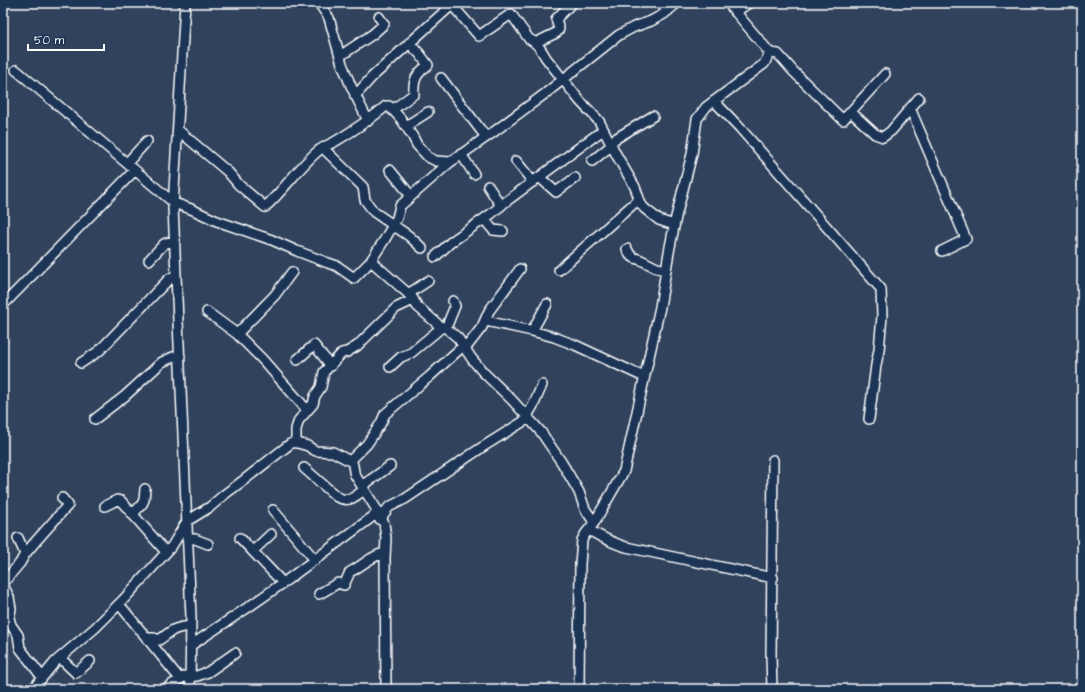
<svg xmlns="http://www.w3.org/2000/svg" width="1085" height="692" font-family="'Architects Daughter',sans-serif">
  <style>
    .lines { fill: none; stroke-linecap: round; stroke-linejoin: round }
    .street-casing { stroke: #fff; stroke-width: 12 }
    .street { stroke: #1d3557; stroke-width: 9 }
  </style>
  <rect width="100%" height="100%" fill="#30425c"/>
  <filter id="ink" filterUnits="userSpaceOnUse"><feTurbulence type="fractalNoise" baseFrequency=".025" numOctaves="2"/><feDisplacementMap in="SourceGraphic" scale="8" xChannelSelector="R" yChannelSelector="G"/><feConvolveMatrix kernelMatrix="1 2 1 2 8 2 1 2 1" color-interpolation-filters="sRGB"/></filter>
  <g filter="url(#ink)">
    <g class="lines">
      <defs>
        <path id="street" d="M 185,3 L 173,207 L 191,617 L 190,689
          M 319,3 L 329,18 L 342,64 L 351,86 L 368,121
          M 661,3 L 668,11
          M 452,5 L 479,36 L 511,14 L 529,39 C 537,42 542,51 546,58 L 580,101 L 599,121 L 617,156 L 635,187 L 641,204 L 644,208 L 659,220 L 674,225
          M 735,12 L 749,3
          M 535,43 L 556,33 L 559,29 L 556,19 L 572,3
          M 770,53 L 778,54 L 794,72 L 843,120 L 885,74
          M 340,56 L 373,34 L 384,24 L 379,17
          M 16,70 L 174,203 L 191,209 L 217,221 L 272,240 L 297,251 L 328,263 L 337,266 L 354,278 L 370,262 L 385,239 L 397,218 L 400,206 L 449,163 L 495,131 L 546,93 L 619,35 L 634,27 L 651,21 L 664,14 L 677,3
          M 441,78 L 486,137
          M 355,96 L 372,77 L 454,3
          M 715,102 L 740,128 L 881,289 L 882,316 L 879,350 L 876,365 L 869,419
          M 910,108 L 966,239 L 942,251
          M 392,110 L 414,94 C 413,80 416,74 428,65 L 419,53 L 409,43
          M 851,112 L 875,134 L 883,137 L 891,131 L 919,98
          M 406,126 L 428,112
          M 178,130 L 228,172 L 239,185 L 265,207 C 284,190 298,168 318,151 C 323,147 330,144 336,141 C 354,130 371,119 386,106 L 389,106 L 401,119 L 413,137 L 417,145 L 428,157 L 436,161 L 450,162
          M 610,142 L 653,116
          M 323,148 L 359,183 L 363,187 L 365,200 L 374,212 L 409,236 L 422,248
          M 461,154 L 474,174
          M 516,161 L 533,182
          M 592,161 L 612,145
          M 127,163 L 147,141
          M 390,170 L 411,196
          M 539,177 L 556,192 L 575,178
          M 488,186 L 501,206
          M 484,219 L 493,230 L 503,231
          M 627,249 L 630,255 L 635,258 L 641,260 L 657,268 L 666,270
          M 435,257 L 451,242 L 491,214 L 504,203 L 603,130
          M 149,260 L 164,244 L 175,240
          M 371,261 L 412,297 L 417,306 L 441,327 L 446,328 L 458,338 L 472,359 L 483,372 L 512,400 L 541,432 L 562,463 L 579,492 L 585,509 L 594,522
          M 559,270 L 639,199
          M 408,294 L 428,281
          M 3,305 L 135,170
          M 207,312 L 237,334 L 262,359 L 307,410
          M 486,321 L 532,331 L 554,337 L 575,345 L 644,377
          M 446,328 L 455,306 L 453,301
          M 532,331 L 547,304
          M 237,334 L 275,295 L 292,272
          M 465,349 L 482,327 L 489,311 L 520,269
          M 297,360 L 314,345 L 331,366
          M 81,363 L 99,351 L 169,279 L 176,275
          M 390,367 L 401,357 L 411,353 L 442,327
          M 527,416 L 534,404 L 542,385
          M 95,419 L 125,396 L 162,362 L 173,357 L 180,356
          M 296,443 L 296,429 L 299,420 L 313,404 L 315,396 L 321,387 L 324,372 L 342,353 L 347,352 L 357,346 L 396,308 L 413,300
          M 350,461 L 367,444 L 381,423 L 385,414 L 429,377 L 463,346
          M 304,468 L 337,497 C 350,503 354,497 364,490
          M 362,486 L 390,466
          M 105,506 L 117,500 L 121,501 L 166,552
          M 273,510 L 315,560
          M 133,514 L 142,504 L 144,500 L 145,489
          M 382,520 L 383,515 L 389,507 L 405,499 L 481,448 L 529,418
          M 589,530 C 601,537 612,543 626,547 L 773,578
          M 18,538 L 25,554
          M 187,538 L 195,539 L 208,544
          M 240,538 L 283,583
          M 253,551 L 271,534
          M 319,594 L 338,583 L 344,585 L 350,572 C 362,566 372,555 385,553
          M 119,604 L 180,679
          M 147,638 L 154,638 L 159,640 C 173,630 173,628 191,626
          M 190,646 L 250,606 L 283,583 L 375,515 L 384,523 L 386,538 L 385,558 L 386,689
          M 60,658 L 76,673 L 90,661
          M 42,677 L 20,648 L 18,635 L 11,625 L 9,618 L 11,609 L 9,597 L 4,587 L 4,582 L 20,563 L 25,554 L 36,541 L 68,505 L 62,498
          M 33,689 L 55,662 L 95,628 L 123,600 L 172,546 L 187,521 L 210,507 L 225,494 L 244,480 L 290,444 L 294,442 L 308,446 L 312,449 L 316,451 L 333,452 L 352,462 C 354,466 353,471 355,475 L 377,510 L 375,515
          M 165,689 L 185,676 L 197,676 L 208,672 L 235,653
          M 579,689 L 580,564 L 582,540 L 586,533 L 594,523 L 624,471 L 660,307 L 669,252 L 676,217 L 692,154 L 697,119 L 706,107 L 764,64 L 770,53 L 728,3
          M 772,689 L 771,656 L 773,460"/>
      </defs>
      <use href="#street" class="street-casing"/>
      <use href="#street" class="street"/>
    </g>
  </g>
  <rect width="1085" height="692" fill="none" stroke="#1d3557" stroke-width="16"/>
  <rect x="8" y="8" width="1069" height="676" fill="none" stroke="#fff" stroke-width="1.5" filter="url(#ink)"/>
  <path d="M28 44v6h76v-6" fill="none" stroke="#ffffff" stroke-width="2"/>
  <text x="34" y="44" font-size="12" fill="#ffffff" stroke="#1d3557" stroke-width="3" paint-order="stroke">50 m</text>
</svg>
